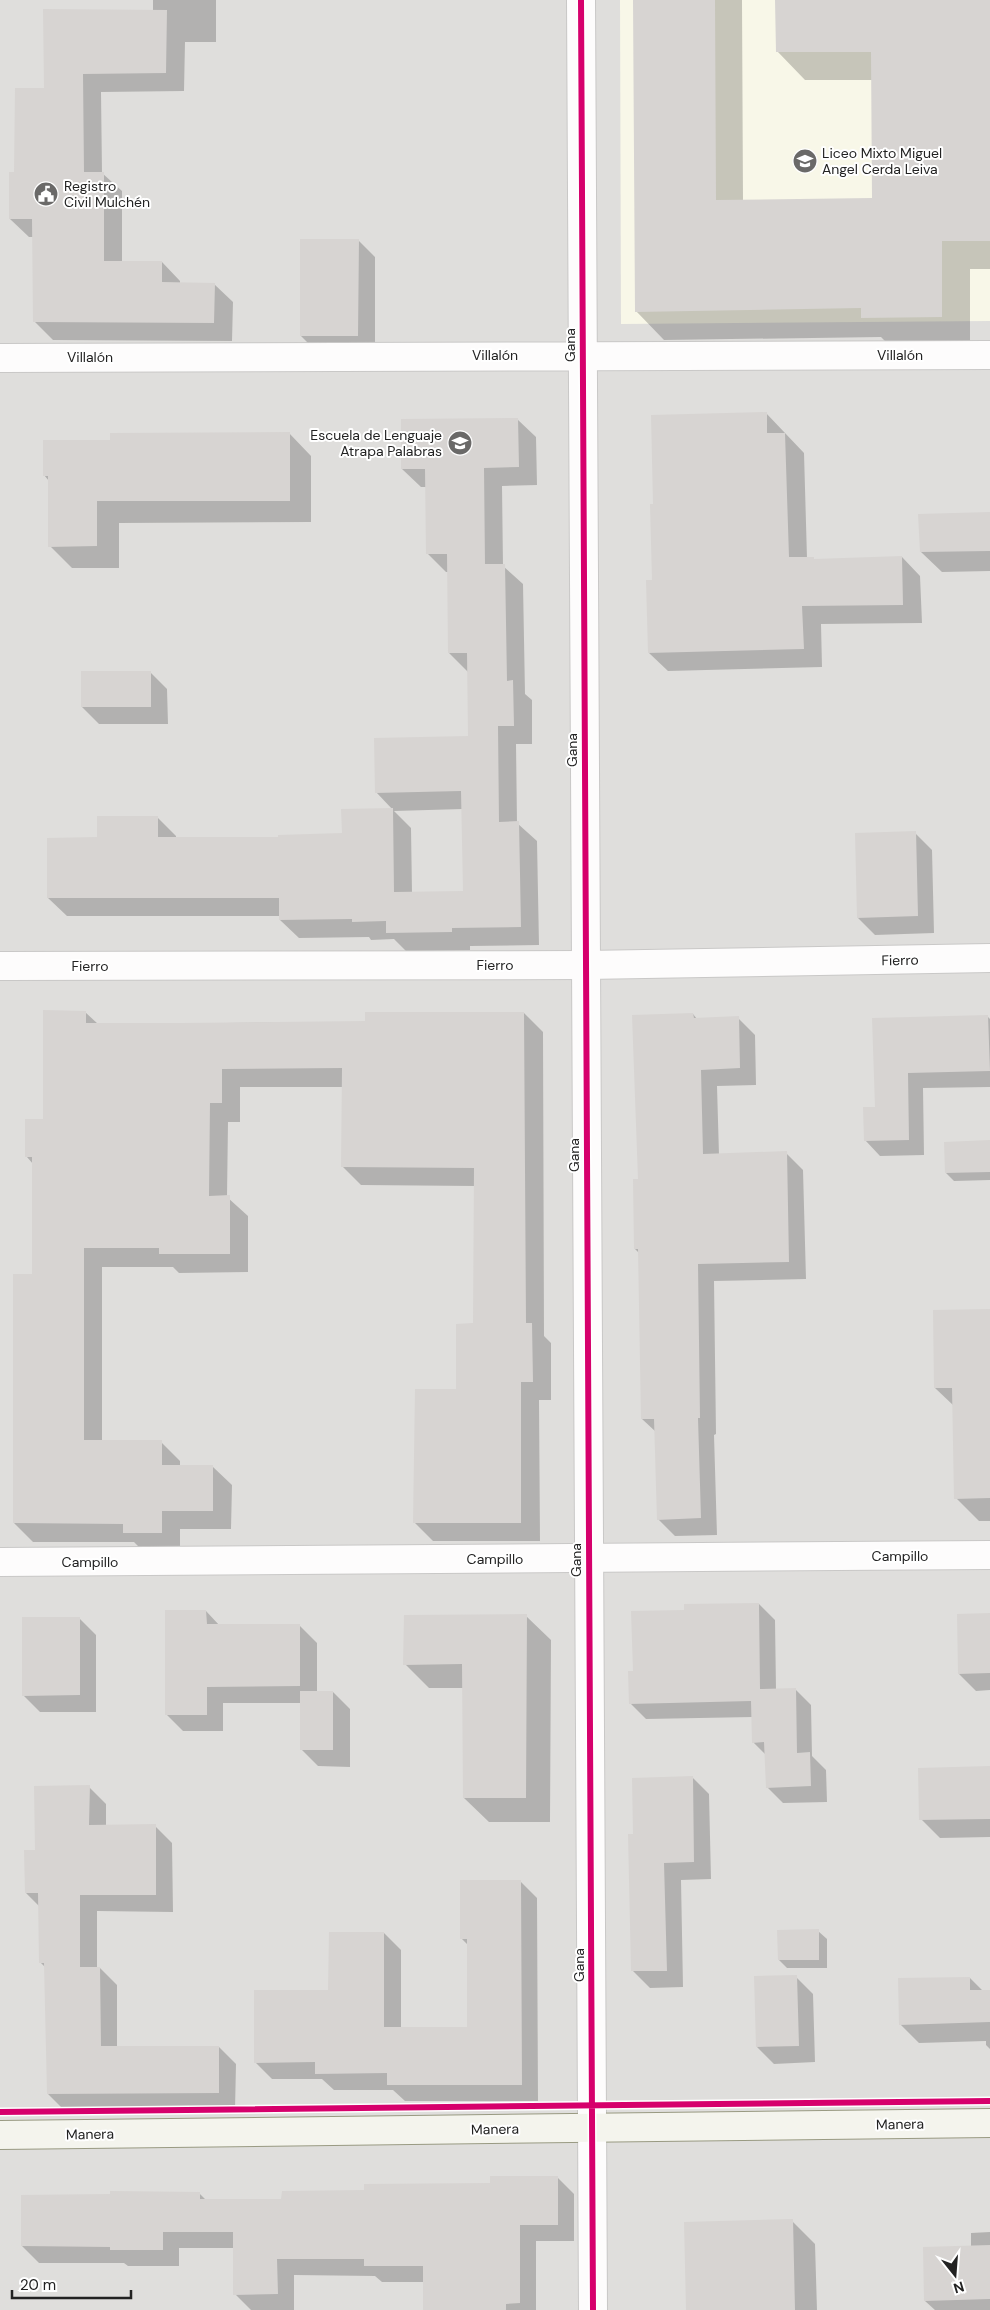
<svg xmlns="http://www.w3.org/2000/svg" width="990" height="2310" font-family="'DM Sans',sans-serif">
  <style>
    .residential { fill: #dfdedc }
    .education { fill: #f8f7e8 }
    .shadow { fill: #0003; fill-rule: evenodd }
    .building { fill: #d7d4d2 }
    .lines { fill: none; stroke-linecap: round; stroke-linejoin: round }
    .minor-casing { stroke: #c9c8c7; stroke-width: 30 }
    .tertiary-casing { stroke: #c9c8c7; stroke-width: 30 }
    .secondary-casing { stroke: #999a82; stroke-width: 30 }
    .minor { stroke: #fdfcfc; stroke-width: 28 }
    .tertiary { stroke: #fdfcfc; stroke-width: 28 }
    .secondary { stroke: #f4f4ed; stroke-width: 28 }
    .cycleway-casing { stroke: #fff; stroke-width: 9 }
    .cycleway { stroke: #d6006c; stroke-width: 6 }
    .labels { text-anchor: middle; stroke-width: 4; stroke-linejoin: round; paint-order: stroke }
    .poi-label { font-size: 14px; fill: #222; stroke: #fff; text-anchor: start }
    .street-label { font-size: 14px; fill: #222; stroke: #fff }
  </style>
  <rect width="100%" height="100%" fill="#f0eeeb"/>
  <path class="residential" d="M 0,0 L 990,0 L 990,2310 L 0,2310 Z"/>
  <path class="education" d="M 620,0 L 990,0 L 990,321 L 621,324 Z"/>
  <path class="shadow" d="M 153,0 L 216,0 L 216,42 L 185,42 L 184,91 L 101,92 L 102,173 L 122,191 L 122,262 L 162,262 L 180,281 L 180,284 L 214,284 L 233,302 L 232,341 L 53,340 L 34,321 L 33,237 L 29,237 L 10,219 L 15,173 L 45,89 L 153,11 Z
    M 634,0 L 742,0 L 743,201 L 873,200 L 873,80 L 805,80 L 777,51 L 776,0 L 990,0 L 990,269 L 970,269 L 970,345 L 890,346 L 881,337 L 664,340 L 636,311 Z
    M 358,240 L 375,257 L 375,353 L 318,353 L 301,336 Z
    M 766,413 L 804,453 L 807,558 L 815,560 L 902,557 L 920,576 L 922,623 L 821,624 L 822,667 L 668,671 L 649,653 L 653,581 L 654,505 Z
    M 517,419 L 536,437 L 537,485 L 502,486 L 503,566 L 523,584 L 525,694 L 532,700 L 532,744 L 516,744 L 517,823 L 537,841 L 539,945 L 470,946 L 470,950 L 406,951 L 394,939 L 371,940 L 369,937 L 299,938 L 280,920 L 280,916 L 67,916 L 48,898 L 98,839 L 157,817 L 176,836 L 176,839 L 279,839 L 343,834 L 342,810 L 393,810 L 376,792 L 470,737 L 468,672 L 449,653 L 448,572 L 446,572 L 427,553 L 426,487 L 421,487 L 402,469 ZM 463,809 L 464,892 L 412,893 L 411,828 L 394,811 Z
    M 289,433 L 311,456 L 311,522 L 119,523 L 119,568 L 72,568 L 50,546 L 49,481 L 44,475 L 111,441 Z
    M 990,514 L 990,571 L 942,572 L 921,552 Z
    M 150,672 L 167,689 L 168,724 L 99,724 L 82,707 Z
    M 915,833 L 932,850 L 934,933 L 875,935 L 858,918 Z
    M 85,1012 L 98,1024 L 366,1022 L 524,1013 L 543,1032 L 544,1336 L 551,1343 L 551,1400 L 539,1400 L 540,1541 L 433,1541 L 414,1522 L 457,1390 L 475,1325 L 475,1186 L 361,1185 L 342,1166 L 343,1087 L 240,1087 L 240,1122 L 228,1122 L 227,1197 L 248,1216 L 248,1272 L 179,1273 L 173,1267 L 102,1267 L 102,1442 L 161,1442 L 180,1461 L 180,1467 L 213,1467 L 232,1485 L 231,1529 L 180,1529 L 180,1551 L 143,1551 L 134,1542 L 33,1542 L 14,1523 L 34,1275 L 33,1164 L 27,1157 L 44,1120 Z
    M 693,1014 L 697,1019 L 738,1018 L 755,1035 L 756,1085 L 717,1086 L 719,1155 L 786,1153 L 803,1170 L 806,1279 L 714,1281 L 716,1434 L 714,1435 L 717,1535 L 675,1536 L 658,1519 L 656,1432 L 642,1419 L 639,1253 L 635,1249 L 639,1180 Z
    M 988,1017 L 990,1019 L 990,1087 L 923,1088 L 924,1155 L 880,1156 L 865,1140 L 876,1108 L 873,1020 Z
    M 990,1142 L 990,1180 L 954,1181 L 946,1173 Z
    M 990,1310 L 990,1521 L 979,1521 L 956,1498 L 954,1406 L 935,1388 Z
    M 759,1604 L 775,1620 L 776,1690 L 795,1689 L 811,1705 L 812,1756 L 826,1770 L 827,1802 L 783,1803 L 767,1787 L 766,1755 L 753,1742 L 753,1717 L 646,1719 L 630,1703 L 634,1672 L 686,1611 Z
    M 206,1611 L 220,1626 L 300,1626 L 317,1643 L 317,1692 L 333,1692 L 350,1709 L 350,1767 L 318,1766 L 301,1749 L 301,1703 L 223,1703 L 223,1731 L 183,1731 L 166,1714 Z
    M 990,1614 L 990,1690 L 976,1691 L 959,1674 Z
    M 526,1616 L 551,1640 L 550,1822 L 489,1822 L 464,1798 L 464,1688 L 429,1688 L 405,1664 Z
    M 79,1618 L 96,1635 L 96,1712 L 40,1712 L 23,1695 Z
    M 990,1767 L 990,1837 L 940,1838 L 921,1819 Z
    M 692,1777 L 709,1794 L 711,1879 L 681,1880 L 683,1987 L 650,1988 L 633,1971 L 634,1835 Z
    M 89,1787 L 106,1804 L 106,1826 L 155,1826 L 172,1843 L 173,1912 L 97,1911 L 97,1968 L 100,1968 L 117,1985 L 117,2047 L 219,2047 L 236,2064 L 235,2110 L 65,2111 L 48,2094 L 46,1968 L 40,1962 L 40,1907 L 26,1893 L 36,1851 Z
    M 520,1881 L 537,1898 L 538,2101 L 405,2101 L 393,2090 L 334,2090 L 322,2079 L 272,2079 L 255,2062 L 330,1991 L 384,1933 L 401,1950 L 401,2028 L 468,2028 L 468,1945 L 461,1938 Z
    M 818,1931 L 827,1939 L 827,1968 L 787,1968 L 779,1960 Z
    M 796,1977 L 813,1994 L 815,2062 L 774,2064 L 757,2047 Z
    M 970,1978 L 983,1991 L 990,1991 L 990,2049 L 986,2045 L 986,2041 L 919,2043 L 900,2024 Z
    M 557,2177 L 574,2194 L 574,2241 L 536,2241 L 536,2310 L 424,2310 L 424,2282 L 382,2282 L 375,2276 L 294,2275 L 294,2310 L 251,2310 L 235,2294 L 234,2248 L 179,2248 L 179,2266 L 128,2266 L 124,2263 L 39,2263 L 22,2246 L 199,2193 L 206,2200 L 283,2200 L 365,2191 L 491,2184 Z
    M 792,2221 L 815,2244 L 817,2310 L 687,2310 Z
    M 990,2232 L 990,2310 L 935,2310 L 925,2301 L 971,2247 L 971,2233 Z"/>
  <path class="building" d="M 633,0 L 715,0 L 716,200 L 872,198 L 871,52 L 776,52 L 775,0 L 990,0 L 990,241 L 942,241 L 942,317 L 861,318 L 861,308 L 635,312 Z
    M 43,9 L 167,10 L 166,73 L 83,74 L 84,172 L 104,172 L 104,261 L 162,261 L 162,282 L 215,283 L 214,323 L 33,322 L 32,219 L 9,219 L 9,172 L 14,172 L 15,88 L 44,88 Z
    M 300,239 L 359,239 L 358,336 L 300,336 Z
    M 767,412 L 767,433 L 785,433 L 789,557 L 814,557 L 814,559 L 902,556 L 903,605 L 802,606 L 804,649 L 648,653 L 646,580 L 652,580 L 650,504 L 653,504 L 651,415 Z
    M 518,418 L 519,467 L 484,468 L 485,564 L 505,564 L 507,681 L 513,680 L 514,726 L 498,726 L 499,822 L 519,821 L 521,927 L 452,928 L 452,932 L 386,933 L 386,921 L 352,922 L 352,919 L 279,920 L 279,898 L 47,898 L 47,838 L 97,837 L 97,816 L 158,816 L 158,837 L 278,837 L 278,835 L 342,833 L 341,809 L 393,808 L 394,892 L 463,891 L 461,791 L 375,793 L 374,738 L 468,736 L 467,653 L 448,653 L 447,554 L 426,554 L 425,469 L 401,469 L 401,419 Z
    M 290,432 L 290,501 L 97,501 L 97,546 L 48,547 L 48,476 L 43,476 L 43,440 L 110,440 L 110,433 Z
    M 990,512 L 990,551 L 920,552 L 918,514 Z
    M 81,671 L 151,671 L 151,707 L 81,707 Z
    M 916,831 L 918,916 L 857,918 L 855,833 Z
    M 43,1010 L 86,1011 L 86,1023 L 181,1023 L 365,1021 L 365,1012 L 524,1012 L 526,1323 L 532,1323 L 533,1382 L 521,1382 L 521,1523 L 413,1523 L 415,1389 L 456,1389 L 456,1324 L 473,1323 L 474,1168 L 341,1167 L 342,1068 L 222,1069 L 222,1103 L 210,1103 L 209,1196 L 230,1195 L 230,1254 L 159,1254 L 159,1248 L 84,1248 L 84,1440 L 162,1440 L 162,1465 L 213,1465 L 213,1511 L 162,1511 L 162,1533 L 123,1533 L 123,1524 L 13,1523 L 13,1274 L 32,1274 L 32,1157 L 25,1157 L 25,1119 L 43,1119 Z
    M 693,1013 L 694,1018 L 739,1016 L 740,1068 L 701,1070 L 703,1154 L 787,1151 L 789,1262 L 698,1264 L 700,1418 L 698,1418 L 701,1518 L 657,1520 L 654,1419 L 641,1419 L 638,1249 L 634,1249 L 633,1179 L 638,1179 L 632,1015 Z
    M 988,1015 L 990,1071 L 908,1073 L 909,1140 L 864,1141 L 863,1107 L 875,1107 L 872,1018 Z
    M 990,1140 L 990,1172 L 945,1173 L 944,1142 Z
    M 990,1309 L 990,1498 L 954,1499 L 952,1388 L 934,1388 L 933,1310 Z
    M 759,1603 L 760,1689 L 796,1688 L 797,1753 L 810,1752 L 811,1786 L 766,1788 L 764,1742 L 752,1743 L 751,1701 L 629,1704 L 628,1671 L 633,1671 L 631,1611 L 684,1610 L 684,1604 Z
    M 165,1610 L 206,1610 L 207,1624 L 300,1624 L 300,1686 L 207,1687 L 207,1715 L 165,1715 Z
    M 990,1613 L 990,1673 L 958,1674 L 957,1614 Z
    M 527,1614 L 526,1798 L 463,1798 L 462,1664 L 403,1665 L 404,1615 Z
    M 22,1617 L 80,1617 L 80,1695 L 22,1696 Z
    M 300,1691 L 333,1691 L 333,1750 L 300,1750 Z
    M 990,1766 L 990,1819 L 919,1820 L 918,1768 Z
    M 693,1776 L 694,1862 L 664,1863 L 667,1971 L 631,1971 L 628,1834 L 633,1834 L 632,1778 Z
    M 90,1785 L 89,1825 L 156,1824 L 156,1895 L 80,1895 L 80,1967 L 100,1967 L 101,2046 L 219,2046 L 219,2093 L 47,2094 L 44,1963 L 39,1963 L 38,1893 L 25,1893 L 24,1850 L 35,1850 L 34,1786 Z
    M 460,1880 L 521,1880 L 522,2085 L 387,2085 L 387,2073 L 315,2074 L 315,2062 L 254,2063 L 254,1990 L 328,1990 L 329,1932 L 384,1932 L 384,2027 L 467,2027 L 467,1939 L 460,1939 Z
    M 819,1929 L 819,1960 L 778,1960 L 777,1930 Z
    M 797,1975 L 799,2046 L 756,2047 L 754,1976 Z
    M 970,1977 L 970,1990 L 990,1990 L 990,2022 L 899,2025 L 898,1978 Z
    M 490,2176 L 558,2176 L 558,2225 L 520,2225 L 520,2303 L 506,2304 L 506,2310 L 423,2310 L 423,2266 L 364,2266 L 364,2259 L 277,2259 L 278,2294 L 233,2295 L 233,2232 L 163,2232 L 163,2250 L 110,2250 L 110,2247 L 21,2246 L 21,2195 L 110,2194 L 110,2191 L 200,2192 L 200,2199 L 281,2199 L 282,2191 L 364,2190 L 364,2184 L 490,2183 Z
    M 793,2219 L 795,2310 L 686,2310 L 684,2222 Z
    M 990,2245 L 990,2299 L 924,2301 L 923,2247 Z"/>
  <g class="lines">
    <defs>
      <path id="minor" d="M 0,966 L 586,965 L 990,958
        M 0,1562 L 990,1555"/>
      <path id="tertiary" d="M 581,0 L 593,2310
        M 0,358 L 990,355"/>
      <path id="secondary" d="M 0,2135 L 990,2123"/>
    </defs>
    <use href="#minor" class="minor-casing"/>
    <use href="#tertiary" class="tertiary-casing"/>
    <use href="#secondary" class="secondary-casing"/>
    <use href="#minor" class="minor"/>
    <use href="#tertiary" class="tertiary"/>
    <use href="#secondary" class="secondary"/>
    <defs>
      <path id="cycleway" d="M 581,0 L 593,2310
        M 0,2112 L 990,2101"/>
    </defs>
    <use href="#cycleway" class="cycleway-casing"/>
    <use href="#cycleway" class="cycleway"/>
  </g>
  <defs>
    <symbol id="school-disc" viewBox="-11 -11 22 22"><circle r="9.5" fill="#6a6968" stroke="#fff"/><path d="M0-5L7-2L0 1L-7-2ZM-4 1L0 2.5L4 1V4Q0 6-4 4Z" fill="#fff"/></symbol>
    <symbol id="civic-disc" viewBox="-11 -11 22 22"><circle r="9.5" fill="#6a6968" stroke="#fff"/><path d="M-.6-6.5H3V-4.5H.6V-3L4-1V1h2V6H-6V1h2V-1L-.6-3ZM-1.2 2.5V6h2.4V2.5Z" fill="#fff"/></symbol>
  </defs>
  <g fill-rule="evenodd">
    <use href="#school-disc" x="791" y="147" width="28" height="28"/>
    <use href="#civic-disc" x="32" y="180" width="28" height="28"/>
    <use href="#school-disc" x="446" y="429" width="28" height="28"/>
  </g>
  <g class="labels">
    <g class="poi-label">
      <text x="822" y="158">Liceo Mixto Miguel<tspan x="822" dy="16">Angel Cerda Leiva</tspan></text>
      <text x="64" y="191">Registro<tspan x="64" dy="16">Civil Mulchén</tspan></text>
      <text x="442" y="440" text-anchor="end">Escuela de Lenguaje<tspan x="442" dy="16">Atrapa Palabras</tspan></text>
    </g>
    <g class="street-label">
      <text transform="translate(570 345) rotate(-90)" y="5">Gana</text>
      <text x="495" y="360">Villalón</text>
      <text x="900" y="360">Villalón</text>
      <text x="90" y="362">Villalón</text>
      <text transform="translate(572 750) rotate(-90)" y="5">Gana</text>
      <text transform="translate(900 960) rotate(-1)" y="5">Fierro</text>
      <text x="495" y="970">Fierro</text>
      <text x="90" y="971">Fierro</text>
      <text transform="translate(574 1155) rotate(-90)" y="5">Gana</text>
      <text x="900" y="1561">Campillo</text>
      <text x="495" y="1564">Campillo</text>
      <text transform="translate(576 1560) rotate(-90)" y="5">Gana</text>
      <text x="90" y="1567">Campillo</text>
      <text transform="translate(579 1965) rotate(-90)" y="5">Gana</text>
      <text transform="translate(900 2124) rotate(-1)" y="5">Manera</text>
      <text transform="translate(495 2129) rotate(-1)" y="5">Manera</text>
      <text transform="translate(90 2134) rotate(-1)" y="5">Manera</text>
    </g>
  </g>
  <g transform="translate(955 2275) rotate(163)" stroke="#ffffff" stroke-width="4" paint-order="stroke">
  <path d="M0-4L9 19L0 12L-9 19Z" fill="#222222"/>
  <text y="-8" font-size="14" font-weight="bold" text-anchor="middle" fill="#222222">N</text>
  </g>
  <path d="M12 2290v8h119v-8" fill="none" stroke="#222222" stroke-width="2.5"/>
  <text x="20" y="2290" font-size="15" fill="#222222" stroke="#ffffff" stroke-width="4" paint-order="stroke">20 m</text>
</svg>
